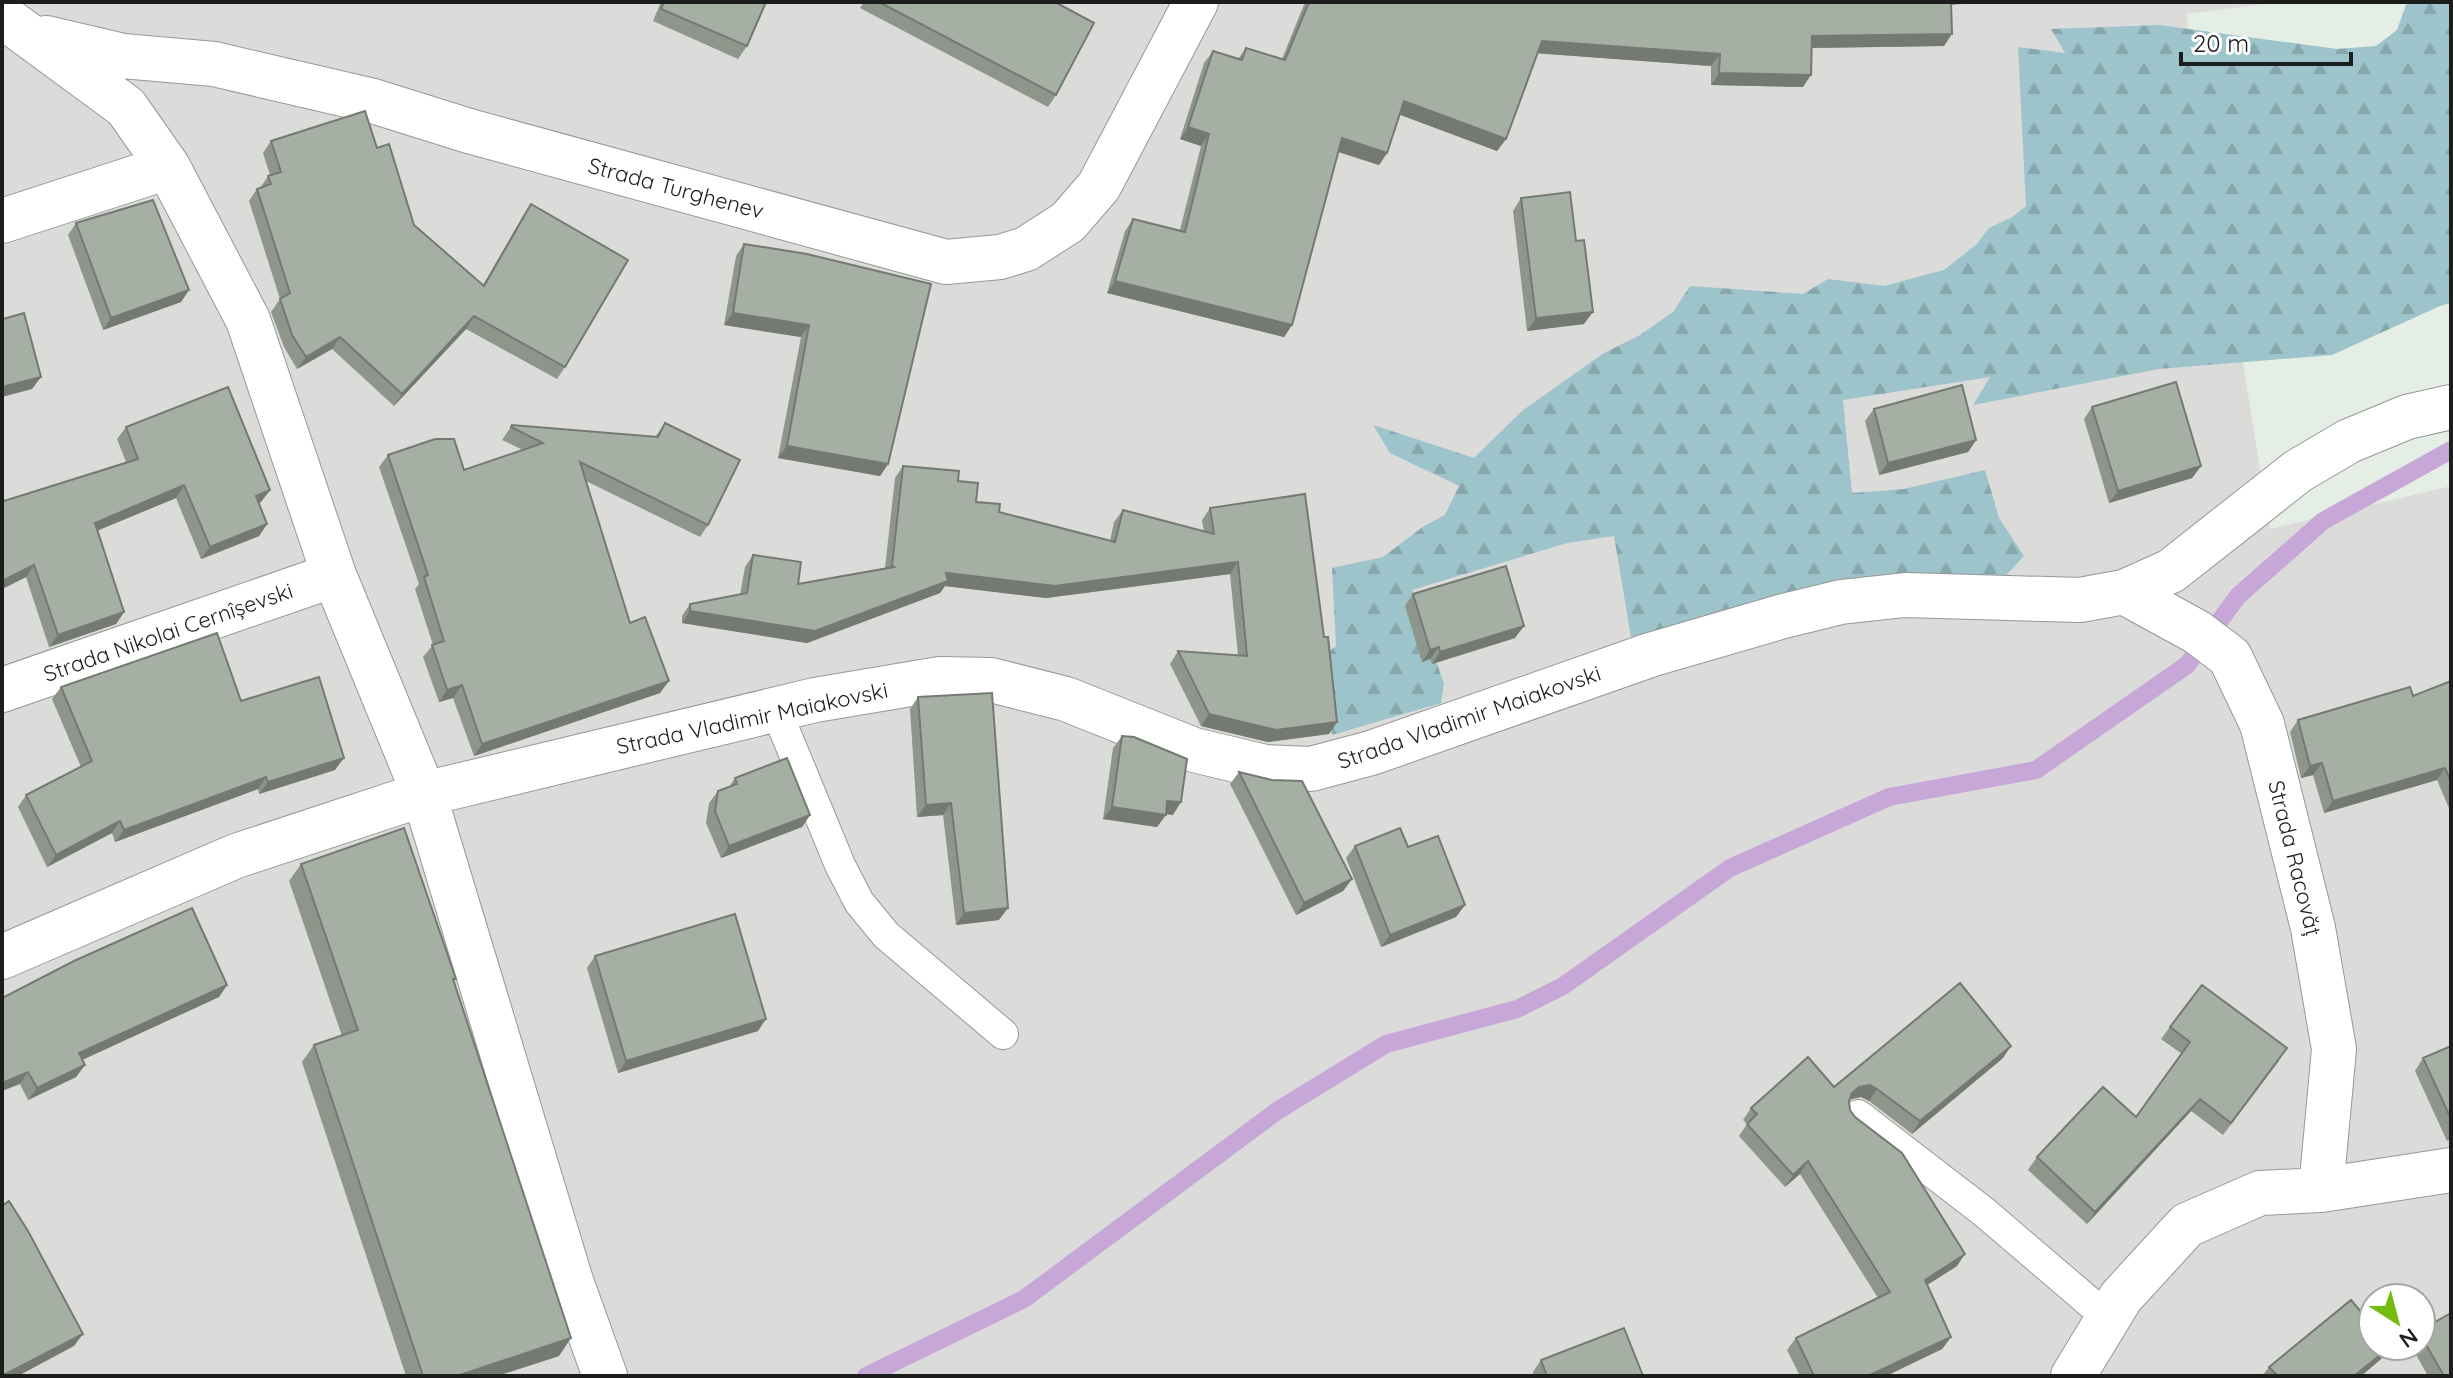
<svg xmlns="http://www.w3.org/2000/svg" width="2453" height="1378" font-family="Quicksand,sans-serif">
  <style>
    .residential { fill: #dbdbda; fill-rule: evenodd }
    .forest { fill: url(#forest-firs) }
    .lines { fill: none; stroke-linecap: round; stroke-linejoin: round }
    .stream { stroke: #c7a7d8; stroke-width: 18 }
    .service-casing { stroke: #979797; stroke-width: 32 }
    .minor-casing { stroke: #979797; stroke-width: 46 }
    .service { stroke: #fff; stroke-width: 30 }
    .minor { stroke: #fff; stroke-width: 44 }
    .wall { fill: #8e968c }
    .shaded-wall { fill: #747a72 }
    .building { fill: #a5afa3; stroke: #747a72; stroke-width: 2 }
    .labels { text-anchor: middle; stroke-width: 7; stroke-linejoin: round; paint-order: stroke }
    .street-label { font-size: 22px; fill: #1d1d1d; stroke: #fff }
  </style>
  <defs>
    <pattern id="forest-firs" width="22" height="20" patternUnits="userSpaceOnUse" patternTransform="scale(2)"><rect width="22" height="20" fill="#9cc4ca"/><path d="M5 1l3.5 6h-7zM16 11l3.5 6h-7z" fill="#86a8ad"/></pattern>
  </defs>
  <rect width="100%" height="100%" fill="#e4eee5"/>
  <path class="residential" d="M 2,2 L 2280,2 L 2186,14 L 2270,529 L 2451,486 L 2451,1376 L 2,1376 ZM 2373,1298 L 2421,1298 L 2421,1346 L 2373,1346 Z"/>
  <path class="forest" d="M 2407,2 L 2451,2 L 2451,303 L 2440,306 L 2332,355 L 2159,369 L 1973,405 L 1990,377 L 1843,400 L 1852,493 L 1904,489 L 1985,470 L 1999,518 L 2024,556 L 1997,585 L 1901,578 L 1631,637 L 1614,536 L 1567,543 L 1412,590 L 1444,684 L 1441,703 L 1332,735 L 1323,656 L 1336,646 L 1332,568 L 1383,557 L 1424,526 L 1445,515 L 1459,486 L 1390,453 L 1373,425 L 1474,458 L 1522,411 L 1604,353 L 1640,335 L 1673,312 L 1690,286 L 1803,294 L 1828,279 L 1884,286 L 1944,270 L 1977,244 L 1989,228 L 2012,217 L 2026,206 L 2018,47 L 2065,53 L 2051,29 L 2159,25 L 2337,49 L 2376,46 L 2397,30 Z"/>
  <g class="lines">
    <path class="stream" d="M 866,1376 L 1024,1299 L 1277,1111 L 1386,1044 L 1517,1009 L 1563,986 L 1730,868 L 1889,797 L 2036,770 L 2187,665 L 2238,596 L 2323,521 L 2451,450"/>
    <defs>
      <path id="service" d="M 776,710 L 840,865 L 859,902 L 886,935 L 1003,1034
        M 1858,1115 L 1984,1212 L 2108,1318"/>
      <path id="minor" d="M 2,16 L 126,107 L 168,167 L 248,320 L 334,575 L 424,794 L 571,1281 L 605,1376
        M 46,38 L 123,56 L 214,64 L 373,101 L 469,131 L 946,262 L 1000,257 L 1026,249 L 1068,222 L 1099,186 L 1196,2
        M 2,221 L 168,167
        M 2124,592 L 2197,632 L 2230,657 L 2262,724 L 2313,928 L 2334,1049 L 2321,1190
        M 2,690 L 334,575
        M 2,957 L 236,856 L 424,794 L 815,700 L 940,679 L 991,680 L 1066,699 L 1194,750 L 1265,767 L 1311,769 L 1371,753 L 1650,655 L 1780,617 L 1841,602 L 1905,595 L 2080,600 L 2124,592 L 2171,571 L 2298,471 L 2349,441 L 2407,417 L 2451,407
        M 2073,1376 L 2121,1297 L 2187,1225 L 2260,1193 L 2321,1190 L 2451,1170"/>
    </defs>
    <use href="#service" class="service-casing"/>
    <use href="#minor" class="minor-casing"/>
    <use href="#service" class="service"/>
    <use href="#minor" class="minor"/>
  </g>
  <path class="wall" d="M 661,2 L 766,2 L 747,46 L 738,59 L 653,21 Z
    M 864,2 L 1055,2 L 1056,95 L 1048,107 L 860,8 Z
    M 1305,2 L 1985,2 L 1951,5 L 1944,46 L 1812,48 L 1803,87 L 1711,85 L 1711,66 L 1537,53 L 1506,139 L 1497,151 L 1399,114 L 1387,153 L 1379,165 L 1338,152 L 1292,325 L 1284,337 L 1107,293 L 1125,231 L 1133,219 L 1180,230 L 1201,146 L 1180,139 L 1204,63 L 1213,51 L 1238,59 L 1246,48 L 1282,59 Z
    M 271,141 L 377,148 L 414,225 L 483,285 L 523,216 L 531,204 L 565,367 L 557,379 L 466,329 L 394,406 L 332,349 L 297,369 L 284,347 L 271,312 L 280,299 L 249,201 L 257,189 L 260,188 L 268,176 L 270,175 L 263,153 Z
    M 1521,198 L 1584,324 L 1527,331 L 1513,211 Z
    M 76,223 L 189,290 L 181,302 L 103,330 L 68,235 Z
    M 744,244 L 931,284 L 888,464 L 880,476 L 778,458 L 801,337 L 724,325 L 736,256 Z
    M 2092,407 L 2201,466 L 2192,478 L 2109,503 L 2084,419 Z
    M 1874,409 L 1976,440 L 1968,452 L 1879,475 L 1865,421 Z
    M 665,423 L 708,525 L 700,537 L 586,481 L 630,623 L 660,693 L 474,756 L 453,698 L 439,702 L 423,657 L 433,645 L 415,589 L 419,584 L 379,467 L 388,455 L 464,470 L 523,450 L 502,440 L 512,425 L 655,437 Z
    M 126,427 L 270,490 L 261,502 L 259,503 L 267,524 L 259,536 L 201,559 L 176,498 L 97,531 L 124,612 L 116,624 L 49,647 L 26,577 L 2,589 L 2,496 L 4,501 L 126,462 L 117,439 Z
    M 903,466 L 958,481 L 976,502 L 999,512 L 1110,541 L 1114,522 L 1123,510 L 1204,532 L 1202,520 L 1210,508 L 1324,637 L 1337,722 L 1329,734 L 1268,742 L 1201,726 L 1170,664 L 1178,651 L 1238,655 L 1230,574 L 1046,598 L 945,586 L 940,593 L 807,643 L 682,623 L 682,616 L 690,604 L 740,595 L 745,567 L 753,555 L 798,584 L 885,568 L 895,478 Z
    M 1413,594 L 1515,638 L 1432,664 L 1430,659 L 1422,662 L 1405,606 Z
    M 2451,681 L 2451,813 L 2437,780 L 2324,813 L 2313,775 L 2301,778 L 2290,732 L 2298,720 L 2413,696 Z
    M 61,687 L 241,701 L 335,770 L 259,794 L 258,789 L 115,842 L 112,833 L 47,867 L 18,807 L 26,795 L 81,767 L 52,699 Z
    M 918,697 L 999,920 L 956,925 L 943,815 L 917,817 L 910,709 Z
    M 1122,736 L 1173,815 L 1166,814 L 1157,827 L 1103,819 L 1113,748 Z
    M 1239,772 L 1352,879 L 1343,891 L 1296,915 L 1230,784 Z
    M 735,778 L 810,815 L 802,827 L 721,858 L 706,823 L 709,803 L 718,791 L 729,787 Z
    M 1355,846 L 1408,847 L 1456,917 L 1381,947 L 1346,858 Z
    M 301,864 L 456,979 L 454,981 L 559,1356 L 497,1376 L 406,1376 L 302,1062 L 314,1045 L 342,1036 L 289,881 Z
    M 595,956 L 758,1031 L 618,1073 L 587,968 Z
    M 227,985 L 219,997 L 82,1060 L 85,1065 L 76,1077 L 28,1100 L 20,1084 L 2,998 Z
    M 2170,1027 L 2279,1061 L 2223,1135 L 2191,1111 L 2087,1224 L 2028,1170 L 2037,1157 L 2136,1117 L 2182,1054 L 2161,1039 Z
    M 2451,1046 L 2451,1139 L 2447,1141 L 2415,1071 L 2423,1058 Z
    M 2003,1058 L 1912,1134 L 1869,1101 L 1861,1097 L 1849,1100 L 1850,1110 L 1957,1266 L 1927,1285 L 1951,1337 L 1942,1349 L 1886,1376 L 1800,1376 L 1787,1350 L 1796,1338 L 1878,1298 L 1800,1174 L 1785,1187 L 1739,1136 L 1747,1124 L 1743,1120 L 1751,1108 L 1834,1087 Z
    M 2421,1330 L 2451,1376 L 2428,1376 L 2411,1346 L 2421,1346 Z
    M 2381,1359 L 2361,1376 L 2262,1376 L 2269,1367 Z
    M 1541,1360 L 1643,1376 L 1534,1376 L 1533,1372 Z"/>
  <path class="shaded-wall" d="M 1945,2 L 1985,2 L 1943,5 Z
    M 1952,34 L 1944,46 L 1804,48 L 1812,36 Z
    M 1542,41 L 1720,54 L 1711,66 L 1533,53 Z
    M 1719,73 L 1811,75 L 1803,87 L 1711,85 Z
    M 1404,101 L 1506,139 L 1497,151 L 1395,113 Z
    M 1188,127 L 1209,134 L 1201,146 L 1180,139 Z
    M 1342,138 L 1387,153 L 1379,165 L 1333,150 Z
    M 1115,281 L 1292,325 L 1284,337 L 1107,293 Z
    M 189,290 L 181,302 L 103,330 L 111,318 Z
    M 1593,312 L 1584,324 L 1527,331 L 1536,318 Z
    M 733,313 L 809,325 L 801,337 L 724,325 Z
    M 474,316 L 466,329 L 394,406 L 402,394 Z
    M 340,337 L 332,349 L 297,369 L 306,357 Z
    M 41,377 L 32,389 L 2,397 L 2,387 Z
    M 1976,440 L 1968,452 L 1879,475 L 1888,463 Z
    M 787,446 L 888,464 L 880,476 L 778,458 Z
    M 2201,466 L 2192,478 L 2109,503 L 2118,491 Z
    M 184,485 L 176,498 L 86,535 L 95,523 Z
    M 270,490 L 261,502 L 247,508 L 256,496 Z
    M 267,524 L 259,536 L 201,559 L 210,547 Z
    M 1238,562 L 1230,574 L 1046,598 L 945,586 L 940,593 L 807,643 L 682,623 L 690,611 L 946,573 Z
    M 34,565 L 26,577 L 2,589 L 2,581 Z
    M 124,612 L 116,624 L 49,647 L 58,635 Z
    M 1524,626 L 1515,638 L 1432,664 L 1440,652 Z
    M 1439,647 L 1430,659 L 1422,662 L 1430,650 Z
    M 669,681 L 660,693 L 474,756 L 482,744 Z
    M 462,685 L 453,698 L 439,702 L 447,690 Z
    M 1209,714 L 1337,722 L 1329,734 L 1268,742 L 1201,726 Z
    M 344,758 L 335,770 L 259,794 L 268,782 Z
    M 2322,763 L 2313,775 L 2301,778 L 2310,766 Z
    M 2445,768 L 2437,780 L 2324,813 L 2333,801 Z
    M 266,777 L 258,789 L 115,842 L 124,830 Z
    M 1167,801 L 1181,802 L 1173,815 L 1159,813 Z
    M 951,803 L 943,815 L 917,817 L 926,805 Z
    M 1112,807 L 1166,815 L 1157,827 L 1103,819 Z
    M 810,815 L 802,827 L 721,858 L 729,846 Z
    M 120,821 L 112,833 L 47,867 L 56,855 Z
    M 1352,879 L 1343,891 L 1296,915 L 1304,903 Z
    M 1465,905 L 1456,917 L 1381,947 L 1390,935 Z
    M 1008,908 L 999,920 L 956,925 L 964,913 Z
    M 227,985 L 219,997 L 71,1065 L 79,1053 Z
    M 766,1019 L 758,1031 L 618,1073 L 626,1061 Z
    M 2011,1046 L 2003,1058 L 1912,1134 L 1920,1121 Z
    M 85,1065 L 76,1077 L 28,1100 L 37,1088 Z
    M 28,1072 L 20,1084 L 2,1091 L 2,1083 Z
    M 1870,1085 L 1877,1089 L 1869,1101 L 1861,1097 L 1850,1099 L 1843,1105 L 1852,1093 L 1859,1087 Z
    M 2200,1099 L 2191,1111 L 2087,1224 L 2095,1212 Z
    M 1808,1161 L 1800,1174 L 1785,1187 L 1793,1175 Z
    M 1965,1254 L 1957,1266 L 1916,1292 L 1925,1280 Z
    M 83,1334 L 74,1346 L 18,1376 L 4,1376 Z
    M 1951,1337 L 1942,1349 L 1886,1376 L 1868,1376 Z
    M 571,1338 L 559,1356 L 497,1376 L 457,1376 Z
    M 2390,1347 L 2381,1359 L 2361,1376 L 2354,1376 Z"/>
  <path class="building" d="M 664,2 L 766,2 L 747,46 L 661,9 Z
    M 879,2 L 1055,2 L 1094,23 L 1056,95 Z
    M 1309,2 L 1951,2 L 1952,34 L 1812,36 L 1811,75 L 1719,73 L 1720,54 L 1542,41 L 1506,139 L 1404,101 L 1387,153 L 1342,138 L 1292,325 L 1115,281 L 1133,219 L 1185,232 L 1209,134 L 1188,127 L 1213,51 L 1242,60 L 1246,48 L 1285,60 Z
    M 365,111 L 377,148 L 389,144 L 414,225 L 484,286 L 531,204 L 628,260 L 565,367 L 474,316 L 402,394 L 340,337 L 306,357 L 292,335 L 280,299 L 290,293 L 257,189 L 271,184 L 268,176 L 281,172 L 271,141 Z
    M 1570,192 L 1576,241 L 1584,240 L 1593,312 L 1536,318 L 1521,198 Z
    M 153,200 L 189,290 L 111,318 L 76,223 Z
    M 744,244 L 807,254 L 931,284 L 888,464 L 787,446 L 809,325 L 733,313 Z
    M 24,313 L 41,377 L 2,387 L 2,317 L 3,319 Z
    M 2176,382 L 2201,466 L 2118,491 L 2092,407 Z
    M 1962,385 L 1976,440 L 1888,463 L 1874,409 Z
    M 228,387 L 270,490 L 256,496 L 267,524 L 210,547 L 184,485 L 95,523 L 124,612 L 58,635 L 34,565 L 2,581 L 2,496 L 4,501 L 138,459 L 126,427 Z
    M 665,423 L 740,460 L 708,525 L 580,462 L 630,623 L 645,617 L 669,681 L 482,744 L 462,685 L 447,690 L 432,645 L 444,641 L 424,577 L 428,575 L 388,455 L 435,439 L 454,439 L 464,470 L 543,443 L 511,427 L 512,425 L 658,437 Z
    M 903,466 L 959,471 L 958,481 L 978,483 L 976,502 L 1000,504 L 999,512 L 1115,542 L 1123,510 L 1214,534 L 1210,508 L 1305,494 L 1324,637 L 1328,637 L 1337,722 L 1276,730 L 1209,714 L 1178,651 L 1247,656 L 1238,562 L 1055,586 L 946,573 L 948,581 L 815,631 L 690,611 L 690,604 L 747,593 L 753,555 L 801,562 L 798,584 L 894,567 L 892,566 Z
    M 1506,566 L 1524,626 L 1440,652 L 1439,647 L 1430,650 L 1413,594 Z
    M 217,633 L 241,701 L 319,677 L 344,758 L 268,782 L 266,777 L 124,830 L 120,821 L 56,855 L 26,795 L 92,761 L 61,687 Z
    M 2451,681 L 2451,782 L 2445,768 L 2333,801 L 2322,763 L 2310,766 L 2298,720 L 2410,687 L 2413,696 Z
    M 992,693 L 1008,908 L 964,913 L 951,803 L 926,805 L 918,697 Z
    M 1122,736 L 1134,737 L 1187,759 L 1181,802 L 1167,801 L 1166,815 L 1112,807 Z
    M 787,758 L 810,815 L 729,846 L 715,811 L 718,791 L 737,784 L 735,778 Z
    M 1239,772 L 1272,780 L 1302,781 L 1352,879 L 1304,903 Z
    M 404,828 L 456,979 L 453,979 L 571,1338 L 457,1376 L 423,1376 L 314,1045 L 358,1030 L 301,864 Z
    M 1400,828 L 1408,847 L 1438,836 L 1465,905 L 1390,935 L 1355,846 Z
    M 192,908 L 227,985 L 79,1053 L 85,1065 L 37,1088 L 28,1072 L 2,1083 L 2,998 L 74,961 Z
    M 735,914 L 766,1019 L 626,1061 L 595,956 Z
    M 1960,983 L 2011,1046 L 1920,1121 L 1877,1089 L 1870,1085 L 1859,1087 L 1852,1093 L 1849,1101 L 1850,1110 L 1855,1117 L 1902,1153 L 1965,1254 L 1925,1280 L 1951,1337 L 1868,1376 L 1814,1376 L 1796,1338 L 1890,1292 L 1808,1161 L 1793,1175 L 1747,1124 L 1757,1114 L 1751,1108 L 1808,1057 L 1834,1087 Z
    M 2202,985 L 2287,1048 L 2231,1123 L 2200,1099 L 2095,1212 L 2037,1157 L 2103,1087 L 2136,1117 L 2190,1042 L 2170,1027 Z
    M 2451,1046 L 2451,1119 L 2423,1058 Z
    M 9,1201 L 28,1231 L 83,1334 L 2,1376 L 2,1206 Z
    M 2351,1300 L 2373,1326 L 2373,1346 L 2389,1346 L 2390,1347 L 2354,1376 L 2278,1376 L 2269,1367 Z
    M 2451,1313 L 2451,1376 L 2444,1376 L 2421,1336 L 2421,1330 Z
    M 1624,1328 L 1643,1376 L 1547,1376 L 1541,1360 Z"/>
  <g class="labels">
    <g class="street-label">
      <text transform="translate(676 188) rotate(15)" y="8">Strada Turghenev</text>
      <text transform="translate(168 632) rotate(-19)" y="8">Strada Nikolai Cernîșevski</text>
      <text transform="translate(1469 717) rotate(-19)" y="8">Strada Vladimir Maiakovski</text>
      <text transform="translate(752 718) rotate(-12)" y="8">Strada Vladimir Maiakovski</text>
      <text transform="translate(2295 858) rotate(76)" y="8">Strada Racovăț</text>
    </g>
  </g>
  <rect width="2453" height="1378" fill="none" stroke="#1d1d1d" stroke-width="8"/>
  <g transform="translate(2397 1322) rotate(144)"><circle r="38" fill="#ffffff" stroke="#a5a5a5" stroke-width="2"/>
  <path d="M0-6L14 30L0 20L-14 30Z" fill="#74bc0f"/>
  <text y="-12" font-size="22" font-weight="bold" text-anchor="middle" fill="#1d1d1d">N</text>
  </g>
  <path d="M2181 52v12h170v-12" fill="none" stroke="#1d1d1d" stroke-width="4"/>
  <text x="2193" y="52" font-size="24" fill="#1d1d1d" stroke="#ffffff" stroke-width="6" paint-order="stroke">20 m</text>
</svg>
